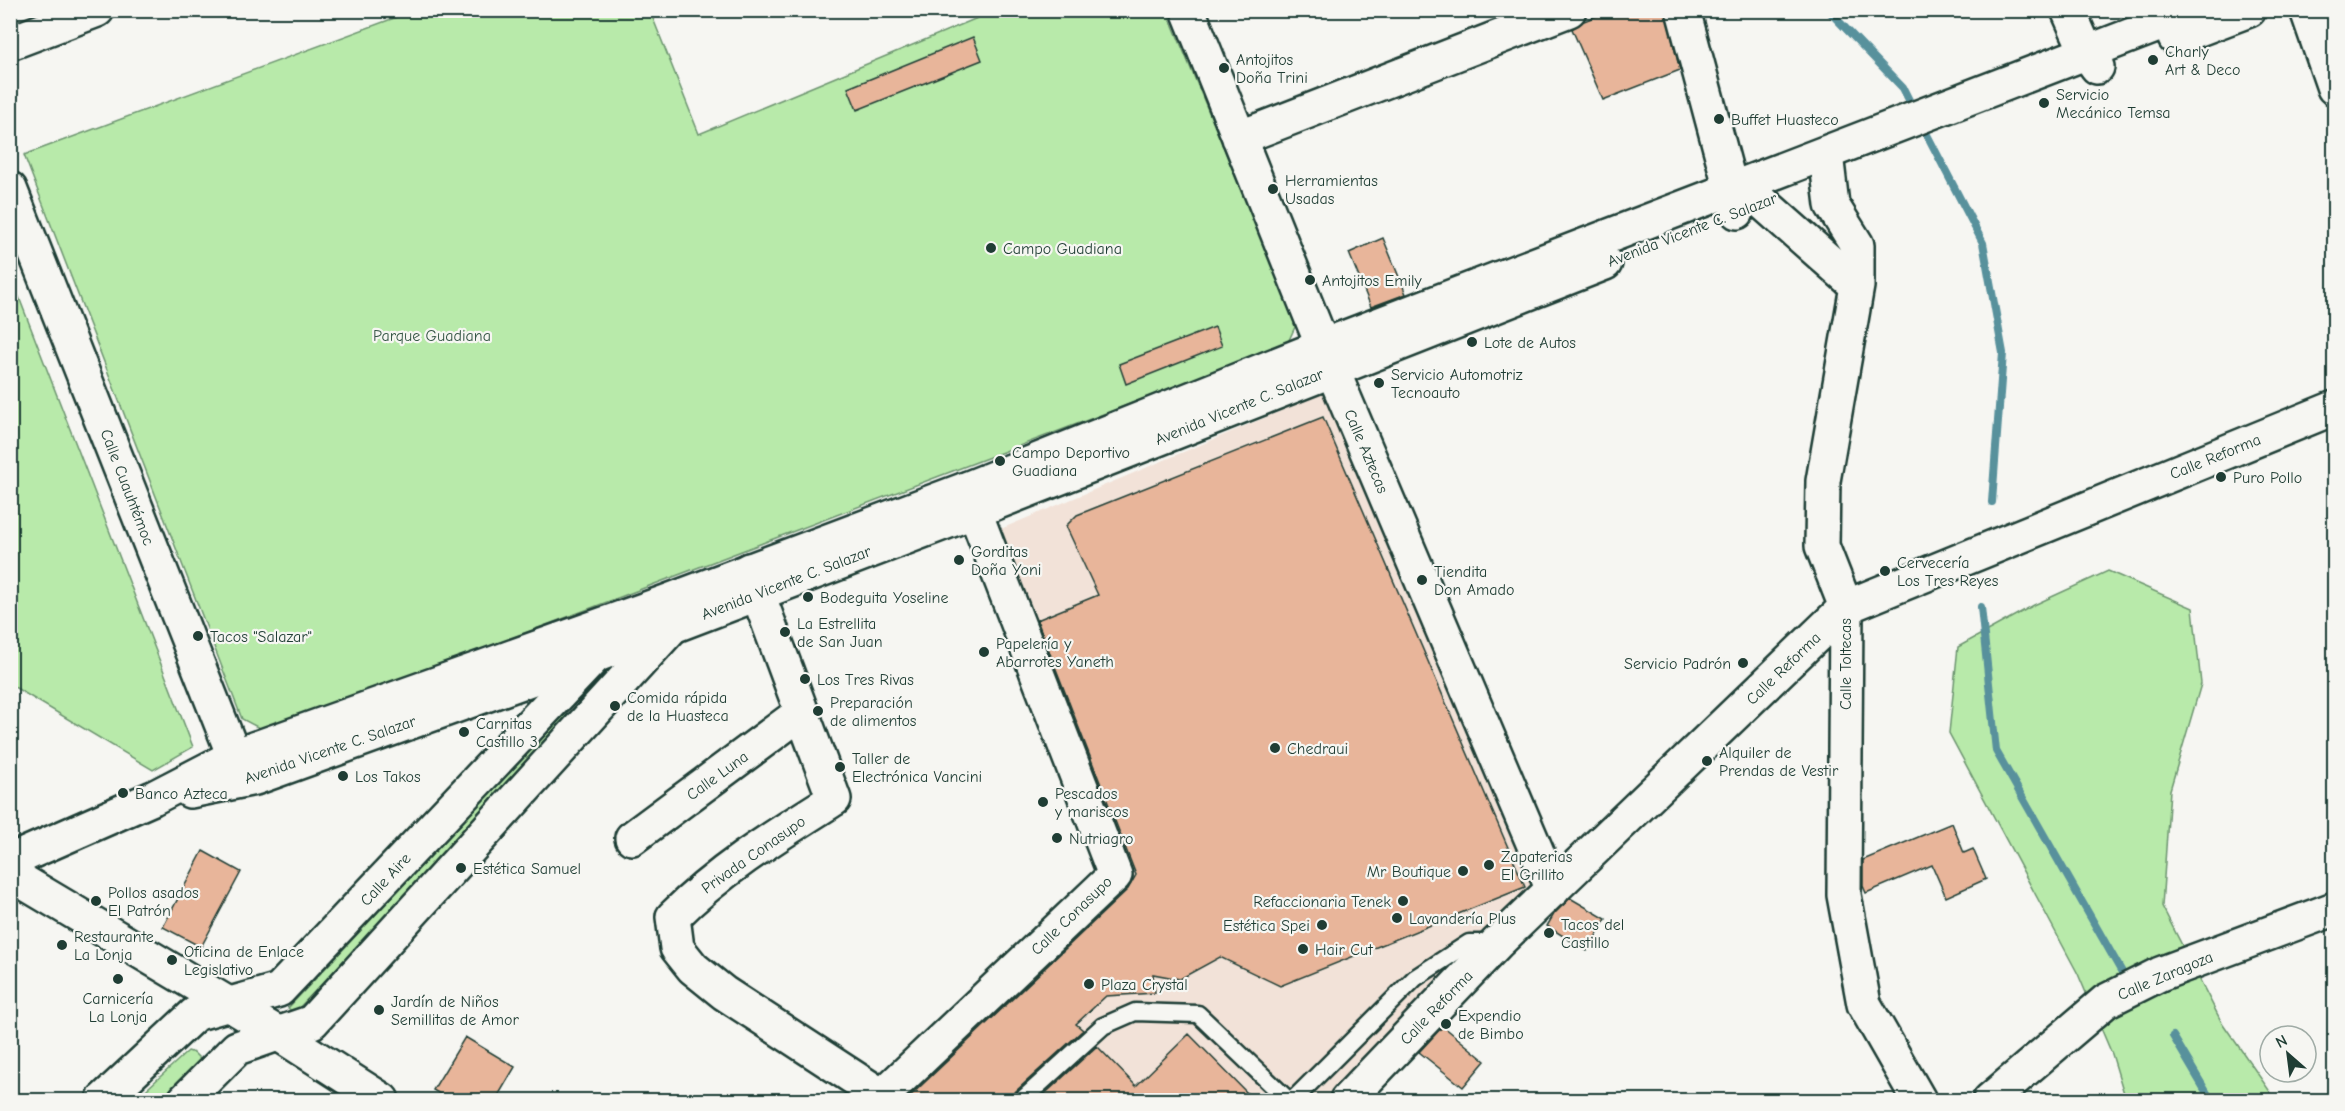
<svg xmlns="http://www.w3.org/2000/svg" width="2345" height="1111" font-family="'Comic Neue',sans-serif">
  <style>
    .built { fill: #f2e2d8 }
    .green { fill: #b8eaaa; stroke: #6c946f; stroke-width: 1.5 }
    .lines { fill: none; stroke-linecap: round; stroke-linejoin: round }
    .stream { stroke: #59919c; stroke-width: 8 }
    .building { fill: #e8b59a; stroke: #1f3d34; stroke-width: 1.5 }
    .lane-casing { stroke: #1f3d34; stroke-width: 21 }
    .street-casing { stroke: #1f3d34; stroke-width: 38 }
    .secondary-casing { stroke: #1f3d34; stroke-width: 38 }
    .lane { stroke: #f6f6f2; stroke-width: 16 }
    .street { stroke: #f6f6f2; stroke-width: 33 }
    .secondary { stroke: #f6f6f2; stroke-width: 33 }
    .poi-dot { fill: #1f3d34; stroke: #f6f6f2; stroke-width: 2 }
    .labels { text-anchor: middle; stroke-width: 4.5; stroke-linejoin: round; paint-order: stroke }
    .poi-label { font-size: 16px; fill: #1f3d34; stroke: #f6f6f2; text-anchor: start }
    .street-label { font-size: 16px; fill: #1f3d34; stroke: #f6f6f2 }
    .park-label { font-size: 16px; fill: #365746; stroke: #f6f6f2 }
  </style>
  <rect width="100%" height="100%" fill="#f6f6f2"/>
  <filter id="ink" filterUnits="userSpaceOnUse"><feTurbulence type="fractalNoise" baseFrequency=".0167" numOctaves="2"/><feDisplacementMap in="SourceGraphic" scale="12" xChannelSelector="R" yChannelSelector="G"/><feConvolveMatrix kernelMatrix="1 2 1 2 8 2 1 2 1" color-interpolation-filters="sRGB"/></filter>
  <g filter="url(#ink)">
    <path class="built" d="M 1328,391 L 1542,886 L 1328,1100 L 897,1100 L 1130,872 L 996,531 Z"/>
    <path class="green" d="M 413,11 L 650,11 L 699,134 L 994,11 L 1167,11 L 1292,313 L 1295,327 L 1289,340 L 1280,347 L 512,638 L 274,732 L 263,730 L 242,719 L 24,155 Z
      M 10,274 L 193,747 L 153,770 L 11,685 Z
      M 2108,571 L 2193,608 L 2201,684 L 2170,790 L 2162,906 L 2221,1021 L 2273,1096 L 2281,1100 L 2126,1100 L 2112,1054 L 2078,974 L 1949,733 L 1958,647 L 2034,605 Z
      M 574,711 L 582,711 L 294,1013 L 288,1008 L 561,717 Z
      M 188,1051 L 194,1053 L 201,1060 L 160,1100 L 135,1100 Z"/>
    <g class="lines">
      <path class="stream" d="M 1828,10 L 1903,88 L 1915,112
        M 1921,123 L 1983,243 L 2003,353 L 1992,502
        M 1981,607 L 1996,751 L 2127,981
        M 2173,1036 L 2211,1100"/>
    </g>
    <path class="building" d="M 1611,10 L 1665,10 L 1680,70 L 1603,100 L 1572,29 L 1584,21 Z
      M 973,37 L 982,60 L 857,110 L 848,88 Z
      M 1383,238 L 1406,294 L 1371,307 L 1349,253 Z
      M 1215,327 L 1222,346 L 1126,384 L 1119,364 Z
      M 1323,417 L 1525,887 L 1280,986 L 1220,957 L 1180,979 L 1153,974 L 1155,993 L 1106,996 L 1076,1024 L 1083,1030 L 1015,1092 L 1012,1101 L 905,1101 L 1128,889 L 1136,875 L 1037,620 L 1098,595 L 1066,526 L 1077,515 Z
      M 1952,823 L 1964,853 L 1973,849 L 1986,879 L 1946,897 L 1932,865 L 1866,893 L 1863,886 L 1863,860 Z
      M 203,851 L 241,872 L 201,947 L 163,927 Z
      M 1570,898 L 1606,919 L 1587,951 L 1547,926 L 1554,914 Z
      M 1443,1026 L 1485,1061 L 1463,1087 L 1419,1052 Z
      M 1189,1034 L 1255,1101 L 1037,1101 L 1097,1046 L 1136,1086 Z
      M 465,1037 L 515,1067 L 495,1101 L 452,1101 L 433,1090 Z"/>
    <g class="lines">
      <defs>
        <path id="lane" d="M 1022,1100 L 1103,1026 L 1135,1012 L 1198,1014 L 1288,1100
          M 1293,1100 L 1415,978 L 1469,943 L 1495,943"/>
        <path id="street" d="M 1188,10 L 1332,369 L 1553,890
          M 1683,10 L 1737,212
          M 2068,10 L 2087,53 L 2097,67
          M 2307,10 L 2334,88
          M 10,43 L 97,10
          M 1239,138 L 1569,10
          M 1826,154 L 1832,205 L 1857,245 L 1857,286 L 1823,481 L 1822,546 L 1846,607 L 1844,895 L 1864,1004 L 1919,1100
          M 10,189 L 234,756 L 253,776
          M 1762,202 L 1857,286
          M 749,570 L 834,799 C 777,835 721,869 673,917 L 677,948 L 693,968 L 724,993 L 882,1096
          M 632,838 L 802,712
          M 103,1100 L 195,1014 L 279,990 L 601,650
          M 185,1100 L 237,1048 L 312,1022 L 672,627 L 669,618
          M 878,1100 L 1115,875 L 966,489
          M 1347,1100 L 1497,943 L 1846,607 L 2334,408
          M 1990,1100 L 2106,1001 L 2160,974 L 2334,909"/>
        <path id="secondary" d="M 2175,38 L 2249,10
          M 190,791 L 255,778 L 597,655 L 975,511 L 1605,263
          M 10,861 L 153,798 L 234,756 L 663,603 L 966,489 L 1323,346 L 2197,10
          M 10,874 L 279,1034 L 382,1100"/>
      </defs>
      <use href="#lane" class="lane-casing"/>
      <use href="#street" class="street-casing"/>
      <use href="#secondary" class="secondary-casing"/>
      <use href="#lane" class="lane"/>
      <use href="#street" class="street"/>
      <use href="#secondary" class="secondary"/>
    </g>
  </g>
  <g class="poi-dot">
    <circle cx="2153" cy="60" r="6"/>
    <circle cx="1224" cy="68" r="6"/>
    <circle cx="2044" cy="103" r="6"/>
    <circle cx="1719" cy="119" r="6"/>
    <circle cx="1273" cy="189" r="6"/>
    <circle cx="991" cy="248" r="6"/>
    <circle cx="1310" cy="280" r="6"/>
    <circle cx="1472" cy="342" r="6"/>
    <circle cx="1379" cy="383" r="6"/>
    <circle cx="1000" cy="461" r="6"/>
    <circle cx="2221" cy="477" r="6"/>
    <circle cx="959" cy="560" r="6"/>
    <circle cx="1885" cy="571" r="6"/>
    <circle cx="1422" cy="580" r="6"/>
    <circle cx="808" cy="597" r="6"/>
    <circle cx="785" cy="632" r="6"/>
    <circle cx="198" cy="636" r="6"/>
    <circle cx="984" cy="652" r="6"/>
    <circle cx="1743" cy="663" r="6"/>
    <circle cx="805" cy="679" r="6"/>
    <circle cx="615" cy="706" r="6"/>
    <circle cx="818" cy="711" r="6"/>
    <circle cx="464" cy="732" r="6"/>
    <circle cx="1275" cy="748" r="6"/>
    <circle cx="1707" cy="761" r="6"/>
    <circle cx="840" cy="767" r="6"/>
    <circle cx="343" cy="776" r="6"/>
    <circle cx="123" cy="793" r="6"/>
    <circle cx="1043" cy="802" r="6"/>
    <circle cx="1057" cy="838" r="6"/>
    <circle cx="1489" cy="865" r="6"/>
    <circle cx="461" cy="868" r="6"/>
    <circle cx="1463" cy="871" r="6"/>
    <circle cx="96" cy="901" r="6"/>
    <circle cx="1403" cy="901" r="6"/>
    <circle cx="1397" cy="918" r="6"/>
    <circle cx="1322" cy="925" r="6"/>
    <circle cx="1549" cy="933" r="6"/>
    <circle cx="62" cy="945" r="6"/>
    <circle cx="1303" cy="949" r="6"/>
    <circle cx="172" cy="960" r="6"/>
    <circle cx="118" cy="979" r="6"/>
    <circle cx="1089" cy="984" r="6"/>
    <circle cx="379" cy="1010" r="6"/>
    <circle cx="1446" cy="1024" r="6"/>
  </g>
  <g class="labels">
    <g class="poi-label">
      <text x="2165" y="57">Charly<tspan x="2165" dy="18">Art &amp; Deco</tspan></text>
      <text x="1236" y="65">Antojitos<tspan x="1236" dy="18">Doña Trini</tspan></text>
      <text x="2056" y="100">Servicio<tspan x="2056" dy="18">Mecánico Temsa</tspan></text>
      <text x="1731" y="125">Buffet Huasteco</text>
      <text x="1285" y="186">Herramientas<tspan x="1285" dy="18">Usadas</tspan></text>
      <text x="1003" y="254">Campo Guadiana</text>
      <text x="1322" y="286">Antojitos Emily</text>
      <text x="1484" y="348">Lote de Autos</text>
      <text x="1391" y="380">Servicio Automotriz<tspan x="1391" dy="18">Tecnoauto</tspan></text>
      <text x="1012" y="458">Campo Deportivo<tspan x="1012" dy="18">Guadiana</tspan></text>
      <text x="2233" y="483">Puro Pollo</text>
      <text x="971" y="557">Gorditas<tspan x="971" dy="18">Doña Yoni</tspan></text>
      <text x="1897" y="568">Cervecería<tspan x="1897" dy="18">Los Tres Reyes</tspan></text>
      <text x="1434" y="577">Tiendita<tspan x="1434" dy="18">Don Amado</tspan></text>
      <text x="820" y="603">Bodeguita Yoseline</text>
      <text x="797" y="629">La Estrellita<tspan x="797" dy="18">de San Juan</tspan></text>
      <text x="210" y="642">Tacos "Salazar"</text>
      <text x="996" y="649">Papelería y<tspan x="996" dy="18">Abarrotes Yaneth</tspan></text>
      <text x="1731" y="669" text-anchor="end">Servicio Padrón</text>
      <text x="817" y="685">Los Tres Rivas</text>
      <text x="627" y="703">Comida rápida<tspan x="627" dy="18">de la Huasteca</tspan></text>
      <text x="830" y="708">Preparación<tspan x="830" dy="18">de alimentos</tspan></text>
      <text x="476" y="729">Carnitas<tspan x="476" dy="18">Castillo 3</tspan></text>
      <text x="1287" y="754">Chedraui</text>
      <text x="1719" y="758">Alquiler de<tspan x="1719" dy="18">Prendas de Vestir</tspan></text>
      <text x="852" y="764">Taller de<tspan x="852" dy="18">Electrónica Vancini</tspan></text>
      <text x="355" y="782">Los Takos</text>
      <text x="135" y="799">Banco Azteca</text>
      <text x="1055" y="799">Pescados<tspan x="1055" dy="18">y mariscos</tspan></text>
      <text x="1069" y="844">Nutriagro</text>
      <text x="1501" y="862">Zapaterias<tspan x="1501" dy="18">El Grillito</tspan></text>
      <text x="473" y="874">Estética Samuel</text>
      <text x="1451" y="877" text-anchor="end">Mr Boutique</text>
      <text x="108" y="898">Pollos asados<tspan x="108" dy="18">El Patrón</tspan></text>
      <text x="1391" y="907" text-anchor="end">Refaccionaria Tenek</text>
      <text x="1409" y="924">Lavandería Plus</text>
      <text x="1561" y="930">Tacos del<tspan x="1561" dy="18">Castillo</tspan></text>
      <text x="1310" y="931" text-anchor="end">Estética Spei</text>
      <text x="74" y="942">Restaurante<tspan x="74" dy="18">La Lonja</tspan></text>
      <text x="1315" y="955">Hair Cut</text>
      <text x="184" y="957">Oficina de Enlace<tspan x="184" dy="18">Legislativo</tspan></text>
      <text x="1101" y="990">Plaza Crystal</text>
      <text x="118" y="1004" text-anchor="middle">Carnicería<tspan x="118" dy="18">La Lonja</tspan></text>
      <text x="391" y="1007">Jardín de Niños<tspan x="391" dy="18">Semillitas de Amor</tspan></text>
      <text x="1458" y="1021">Expendio<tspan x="1458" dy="18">de Bimbo</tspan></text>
    </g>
    <g class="street-label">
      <text transform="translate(1692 229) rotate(-21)" y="6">Avenida Vicente C. Salazar</text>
      <text transform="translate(1239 406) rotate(-22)" y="6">Avenida Vicente C. Salazar</text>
      <text transform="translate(1367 451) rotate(67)" y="6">Calle Aztecas</text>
      <text transform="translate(2215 456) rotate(-22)" y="6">Calle Reforma</text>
      <text transform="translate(128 487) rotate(69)" y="6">Calle Cuauhtémoc</text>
      <text transform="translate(786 582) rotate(-21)" y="6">Avenida Vicente C. Salazar</text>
      <text transform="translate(1845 664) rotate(-90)" y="6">Calle Toltecas</text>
      <text transform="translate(1783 668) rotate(-44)" y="6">Calle Reforma</text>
      <text transform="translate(330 749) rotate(-19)" y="6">Avenida Vicente C. Salazar</text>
      <text transform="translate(717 775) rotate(-36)" y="6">Calle Luna</text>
      <text transform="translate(753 854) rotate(-35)" y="6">Privada Conasupo</text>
      <text transform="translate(385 879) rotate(-47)" y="6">Calle Aire</text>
      <text transform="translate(1071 915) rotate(-44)" y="6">Calle Conasupo</text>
      <text transform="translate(2165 975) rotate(-23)" y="6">Calle Zaragoza</text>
      <text transform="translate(1436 1007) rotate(-46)" y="6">Calle Reforma</text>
    </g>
    <g class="park-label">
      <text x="432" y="341">Parque Guadiana</text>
    </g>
  </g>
  <rect width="2345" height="1111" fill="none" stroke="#f6f6f2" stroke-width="36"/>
  <rect x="18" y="18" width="2309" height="1075" fill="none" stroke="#1f3d34" stroke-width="2" filter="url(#ink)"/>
  <g transform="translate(2288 1054) rotate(332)"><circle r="28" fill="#f6f6f2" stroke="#a0aca6" stroke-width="1.5"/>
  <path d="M0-4.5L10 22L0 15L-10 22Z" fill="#1f3d34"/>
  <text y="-9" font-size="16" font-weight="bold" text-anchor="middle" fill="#1f3d34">N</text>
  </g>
</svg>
